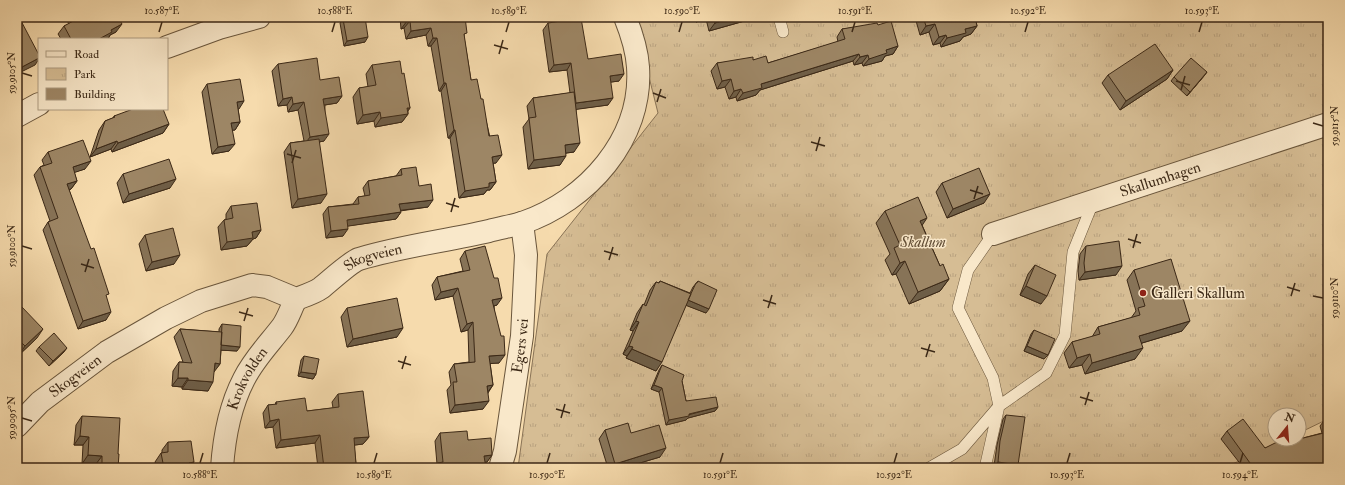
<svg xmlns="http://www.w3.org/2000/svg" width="1345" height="485" font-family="'IM FELL Double Pica',serif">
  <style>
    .park { fill: url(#park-tufts); stroke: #897356 }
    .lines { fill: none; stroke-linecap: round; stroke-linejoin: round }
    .lane-casing { stroke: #6a563c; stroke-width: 12 }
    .street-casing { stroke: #6a563c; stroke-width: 24 }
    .lane { stroke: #f9e8ca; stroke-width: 11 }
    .street { stroke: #f9e8ca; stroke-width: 22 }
    .wall { fill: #877357; stroke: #3c2917 }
    .shaded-wall { fill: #6e5e47; stroke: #3c2917 }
    .building { fill: #9d8665; stroke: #3c2917 }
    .ticks { fill: none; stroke: #3c2917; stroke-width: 1.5 }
    .poi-dot { fill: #8f2418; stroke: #f9e8ca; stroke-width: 1.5 }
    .labels { text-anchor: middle; stroke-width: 3; stroke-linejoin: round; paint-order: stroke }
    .street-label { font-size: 15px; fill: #3c2917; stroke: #f9e8ca }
    .park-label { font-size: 15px; font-style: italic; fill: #624e36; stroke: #f9e8ca }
    .poi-label { font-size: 15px; fill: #3c2917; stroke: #f9e8ca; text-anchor: start }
    .neatline { fill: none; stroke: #3c2917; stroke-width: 1.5 }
    .ticks-label { font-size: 10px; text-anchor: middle; fill: #3c2917 }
  </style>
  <defs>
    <pattern id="park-tufts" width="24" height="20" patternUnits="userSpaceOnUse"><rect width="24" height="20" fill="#d6bd94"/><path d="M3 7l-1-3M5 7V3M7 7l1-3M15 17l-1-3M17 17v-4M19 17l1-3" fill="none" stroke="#b9a27f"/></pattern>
  </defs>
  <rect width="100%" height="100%" fill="#f6dbad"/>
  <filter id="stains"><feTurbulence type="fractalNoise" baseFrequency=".005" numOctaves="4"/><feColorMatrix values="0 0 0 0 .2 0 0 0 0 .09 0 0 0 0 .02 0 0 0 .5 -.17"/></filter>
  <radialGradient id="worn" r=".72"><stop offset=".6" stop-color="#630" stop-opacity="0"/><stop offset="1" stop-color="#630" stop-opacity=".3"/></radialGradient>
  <path class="park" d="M 634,17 L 1328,17 L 1328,419 L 1299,433 L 1299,415 L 1275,415 L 1275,439 L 1286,439 L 1224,468 L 518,468 L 547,254 L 658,113 Z"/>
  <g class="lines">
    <defs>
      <path id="lane" d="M 779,17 L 783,32
        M 929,468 L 962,449 L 999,406 L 993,378 L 958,308 L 968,270 L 993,234
        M 985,468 L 999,406 L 1046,373 L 1065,335 L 1073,252 L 1094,200"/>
      <g id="street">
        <path d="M 167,47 L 219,28 L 259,17"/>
        <path d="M 17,116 L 39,104"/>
        <path id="s1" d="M 993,234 L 1328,124"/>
        <path id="s2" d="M 17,426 L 40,402 L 107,352 L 166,318 L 201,301 L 252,285 L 267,287 L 296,299 C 304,296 314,293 321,288 C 330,281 350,262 359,259 C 402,246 446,241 489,231 C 500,228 512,226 522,223 C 587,201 643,139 638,67 C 637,50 631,32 625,17"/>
        <path id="s3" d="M 222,468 C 224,438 230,406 244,379 C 254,359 269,344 282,327 C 288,319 291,308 296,299"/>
        <path id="s4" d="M 500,468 L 505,451 L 522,336 L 526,255 L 522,223"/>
      </g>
    </defs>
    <use href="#lane" class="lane-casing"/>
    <use href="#street" class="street-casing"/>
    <use href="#lane" class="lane"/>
    <use href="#street" class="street"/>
  </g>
  <path class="wall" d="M 65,17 L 118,17 L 116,32 L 110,35 L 108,39 L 61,39 L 58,34 L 64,26 L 69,24 Z
    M 400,17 L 465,17 L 464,37 L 471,80 L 481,99 L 496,163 L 493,163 L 496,182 L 490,190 L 487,190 L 484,194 L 459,198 L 450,138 L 448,138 L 441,91 L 439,91 L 431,46 L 428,46 L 426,35 L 406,39 L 404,28 L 401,29 Z
    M 695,17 L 750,17 L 748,20 L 709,31 L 706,19 L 696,22 Z
    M 915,17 L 975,17 L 977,26 L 971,34 L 963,37 L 960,41 L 941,47 L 940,43 L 933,45 L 929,32 L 920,35 Z
    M 343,19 L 365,42 L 344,46 L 340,23 Z
    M 548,23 L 588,59 L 619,81 L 610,82 L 608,105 L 576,109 L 574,152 L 566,153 L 560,165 L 528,169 L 523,127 L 529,119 L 527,106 L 533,98 L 570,93 L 567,70 L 549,72 L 543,30 Z
    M 878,25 L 898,46 L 893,54 L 885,56 L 882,61 L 863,66 L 862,63 L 854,65 L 853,61 L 760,90 L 756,95 L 737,101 L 736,97 L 729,99 L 725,87 L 717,89 L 711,71 L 717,63 L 753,60 L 768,63 L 838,42 L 837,37 L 842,29 Z
    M 278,64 L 342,96 L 337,103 L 325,105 L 324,141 L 319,142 L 321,203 L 292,208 L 284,152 L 290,143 L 304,141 L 298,110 L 288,112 L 287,105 L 278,106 L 272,71 Z
    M 372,65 L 402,74 L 410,108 L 408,111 L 408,114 L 402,122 L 375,127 L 374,121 L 357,124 L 353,97 L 359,88 L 368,87 L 366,74 Z
    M 1173,70 L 1167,79 L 1120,110 L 1102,83 L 1108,75 Z
    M 1204,76 L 1187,96 L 1171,81 L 1174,77 Z
    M 207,84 L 239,109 L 238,109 L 240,122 L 235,130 L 232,130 L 229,151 L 212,154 L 202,92 Z
    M 114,116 L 169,124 L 163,133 L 112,152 L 111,149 L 90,157 L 99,130 L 105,121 L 113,118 Z
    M 48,152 L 85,169 L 74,172 L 77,181 L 71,189 L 69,190 L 106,298 L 106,320 L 78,329 L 43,230 L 48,222 L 50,221 L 34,175 L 40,167 L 44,165 L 42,160 Z
    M 401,169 L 419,186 L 428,207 L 400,211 L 401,212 L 396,219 L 347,226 L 343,236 L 326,238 L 323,214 L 328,207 L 353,204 L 358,197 L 365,196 L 363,188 L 368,181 L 396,176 Z
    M 123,174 L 170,188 L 123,203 L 117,183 Z
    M 942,183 L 984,203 L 947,218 L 936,192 Z
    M 231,206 L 261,230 L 256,238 L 253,239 L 247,246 L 221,250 L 218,227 L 224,220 L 226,219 L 226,214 Z
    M 885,211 L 922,225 L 940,266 L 949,279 L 940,291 L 909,304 L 896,274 L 892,275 L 885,260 L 890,254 L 876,223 Z
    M 145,235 L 174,264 L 146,271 L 139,244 Z
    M 1086,246 L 1116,275 L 1079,280 L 1078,271 L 1080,254 Z
    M 465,251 L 497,305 L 494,306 L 499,363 L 490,363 L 493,385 L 488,393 L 483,409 L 450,413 L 447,390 L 451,385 L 449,372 L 454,364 L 469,362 L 468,330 L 461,332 L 453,296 L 435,300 L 432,285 L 437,277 L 463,271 L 460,259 Z
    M 1035,265 L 1041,304 L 1020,295 L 1028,274 Z
    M 1134,270 L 1182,331 L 1142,343 L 1135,359 L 1085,374 L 1082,365 L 1069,368 L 1064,353 L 1072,342 L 1092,337 L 1098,327 L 1131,318 L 1136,311 L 1127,280 Z
    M 660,281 L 690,293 L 693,287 L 698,281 L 706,313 L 686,305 L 656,371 L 626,358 L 627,356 L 623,354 L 633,331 L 630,330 L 637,313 L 643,304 L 644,305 L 650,290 L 656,282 L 659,283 Z
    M 347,308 L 397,337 L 347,347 L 341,317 Z
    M 17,310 L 37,338 L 19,355 L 17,352 Z
    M 222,324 L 237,351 L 221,350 L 220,364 L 214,371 L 208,391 L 182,389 L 182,387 L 172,386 L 173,371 L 179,362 L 183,362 L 174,337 L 180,329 L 219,332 L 219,329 Z
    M 1034,330 L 1044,359 L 1024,351 L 1031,334 Z
    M 39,347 L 64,352 L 49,366 L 36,351 Z
    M 304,356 L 316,374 L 313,379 L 298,376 L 301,360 Z
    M 662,365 L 682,381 L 686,401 L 718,407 L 715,411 L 688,418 L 686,420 L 666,425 L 659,392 L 651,389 L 659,370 Z
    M 338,394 L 369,437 L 363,444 L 354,445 L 356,464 L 354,468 L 318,468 L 315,443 L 276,448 L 273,427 L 265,428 L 263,413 L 268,405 L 275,405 L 276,402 L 307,411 L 333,408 L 332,402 Z
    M 1006,415 L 1016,468 L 1006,468 L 994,466 L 997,445 L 1003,419 Z
    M 82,416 L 118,454 L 118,468 L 96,468 L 96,464 L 82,464 L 83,445 L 74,445 L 76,425 Z
    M 1328,416 L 1328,468 L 1242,466 L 1221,439 L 1227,431 L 1265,448 L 1322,433 L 1320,426 L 1326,418 Z
    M 605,430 L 660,457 L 623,468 L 608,468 L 599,439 Z
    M 440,433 L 468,440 L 492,455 L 487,462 L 485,463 L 486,468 L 434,468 L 437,464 L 435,441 Z
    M 168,442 L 190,468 L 156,468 L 155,462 L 161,453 L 162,453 L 162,450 Z"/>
  <path class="shaded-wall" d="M 699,17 L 707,17 L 706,19 L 696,22 Z
    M 735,17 L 750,17 L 748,20 L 709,31 L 715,23 Z
    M 407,21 L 410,21 L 404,28 L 401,29 Z
    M 122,24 L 116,32 L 110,35 L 108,39 L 99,39 L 111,30 Z
    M 935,24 L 929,32 L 920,35 L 926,26 Z
    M 977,26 L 971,34 L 963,37 L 960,41 L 941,47 L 947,38 L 965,29 Z
    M 431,28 L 426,35 L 406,39 L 411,31 Z
    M 946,35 L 940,43 L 933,45 L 939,37 Z
    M 368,37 L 365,42 L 344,46 L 347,41 Z
    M 433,38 L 437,38 L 431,46 L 428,46 Z
    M 898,46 L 893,54 L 885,56 L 882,61 L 863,66 L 869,59 L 886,50 Z
    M 859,54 L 853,61 L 760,90 L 756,95 L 737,101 L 743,93 L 761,84 Z
    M 868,55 L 862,63 L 854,65 L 860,57 Z
    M 39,58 L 39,59 L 35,65 L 21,72 L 17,76 L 17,72 L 22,67 Z
    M 571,63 L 567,70 L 549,72 L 554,65 Z
    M 1173,70 L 1167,79 L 1120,110 L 1126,101 Z
    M 1207,72 L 1204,76 L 1187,96 L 1190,92 Z
    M 624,74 L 619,81 L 605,83 L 610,76 Z
    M 731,79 L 725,87 L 717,89 L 722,81 Z
    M 444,83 L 446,83 L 441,91 L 439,91 Z
    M 741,89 L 736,97 L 729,99 L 734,91 Z
    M 342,96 L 337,103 L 318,106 L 323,99 Z
    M 292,97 L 287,105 L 278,106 L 283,99 Z
    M 613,98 L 608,105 L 572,110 L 576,103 Z
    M 244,101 L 239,109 L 231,110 L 237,102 Z
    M 304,102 L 298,110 L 288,112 L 293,104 Z
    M 407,108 L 410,108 L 405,114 L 408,114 L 402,122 L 375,127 L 381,118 Z
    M 380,112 L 374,121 L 357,124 L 363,115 Z
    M 240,122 L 235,130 L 226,131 L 231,123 Z
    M 169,124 L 163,133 L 112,152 L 118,143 Z
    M 454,130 L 455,130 L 450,138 L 448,138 Z
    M 329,134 L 324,141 L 304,145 L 310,137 Z
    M 117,141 L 111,149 L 90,157 L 96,149 Z
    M 580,143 L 574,152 L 559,154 L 565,145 Z
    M 235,144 L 229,151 L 212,154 L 218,147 Z
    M 502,155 L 496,163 L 486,164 L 492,157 Z
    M 566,156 L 560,165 L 528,169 L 534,160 Z
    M 91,161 L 85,169 L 67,175 L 73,167 Z
    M 176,179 L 170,188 L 123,203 L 129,194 Z
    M 77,181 L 71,189 L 61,192 L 67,184 Z
    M 496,182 L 490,190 L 487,190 L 484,194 L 459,198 L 465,191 L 489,183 Z
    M 327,194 L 321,203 L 292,208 L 298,199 Z
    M 990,194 L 984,203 L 947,218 L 953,209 Z
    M 433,200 L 428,207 L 395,211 L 399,204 Z
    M 401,212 L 396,219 L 342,227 L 347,220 Z
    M 927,218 L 919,230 L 920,221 Z
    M 348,229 L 343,236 L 326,238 L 331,231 Z
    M 261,230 L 256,238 L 253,239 L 247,246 L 221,250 L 227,242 L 252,232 Z
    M 180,255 L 174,264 L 146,271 L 152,262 Z
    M 905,261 L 896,274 L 892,275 L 900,263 Z
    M 1122,266 L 1116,275 L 1079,280 L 1085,272 Z
    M 949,279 L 940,291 L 909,304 L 918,292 Z
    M 1026,286 L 1047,296 L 1041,304 L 1020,295 Z
    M 458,288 L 453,296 L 435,300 L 441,292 Z
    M 502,298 L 497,305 L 487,308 L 492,300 Z
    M 688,300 L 709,309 L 706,313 L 685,305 Z
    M 111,312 L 106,320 L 78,329 L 83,321 Z
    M 636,321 L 639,322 L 633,331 L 630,330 Z
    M 1190,321 L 1182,331 L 1132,346 L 1139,336 Z
    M 473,322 L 468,330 L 461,332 L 467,324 Z
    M 403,328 L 397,337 L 347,347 L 353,339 Z
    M 43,329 L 37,338 L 19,355 L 25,346 Z
    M 221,345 L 240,347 L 237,351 L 218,350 Z
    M 629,346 L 633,347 L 627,356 L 623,354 Z
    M 1027,346 L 1048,355 L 1044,359 L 1024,351 Z
    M 67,348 L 64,352 L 49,366 L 53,361 Z
    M 1143,348 L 1135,359 L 1085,374 L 1092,363 Z
    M 632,349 L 662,362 L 656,371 L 626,358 Z
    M 1090,354 L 1082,365 L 1069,368 L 1077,358 Z
    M 505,355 L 499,363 L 483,364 L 489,356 Z
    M 215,363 L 220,364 L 214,372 Z
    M 301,372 L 316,374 L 313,379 L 298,376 Z
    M 178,378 L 188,378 L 182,387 L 172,386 Z
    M 188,380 L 213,382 L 208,391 L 182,389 Z
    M 493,385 L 487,393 L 487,386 Z
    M 654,385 L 662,388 L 659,392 L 651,389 Z
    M 489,401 L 483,409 L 450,413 L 455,405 Z
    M 718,407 L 715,411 L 688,418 L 686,420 L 666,425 L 669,420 Z
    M 279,419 L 273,427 L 265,428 L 270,421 Z
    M 320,435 L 315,443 L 276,448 L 281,440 Z
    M 80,436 L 89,437 L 83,445 L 74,445 Z
    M 369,437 L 363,444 L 348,446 L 354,438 Z
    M 666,448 L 660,457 L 623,468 L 612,468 L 615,464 Z
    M 88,455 L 102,456 L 96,464 L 82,464 Z
    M 492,455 L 487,462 L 479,463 L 484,456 Z
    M 194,462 L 190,468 L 189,463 Z
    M 998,462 L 1018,465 L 1016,468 L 1006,468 L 994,466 Z
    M 356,464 L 354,468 L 344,468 L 346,465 Z"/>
  <path class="building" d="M 17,17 L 19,17 L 39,55 L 39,58 L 22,67 L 23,68 L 17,72 Z
    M 75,17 L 118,17 L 122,24 L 111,30 L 112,32 L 99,39 L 71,39 L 64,26 L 77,19 Z
    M 354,17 L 365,17 L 368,37 L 347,41 L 343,19 Z
    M 406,17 L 465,17 L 467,33 L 464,34 L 471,80 L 477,79 L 481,99 L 483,99 L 489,136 L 498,135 L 502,155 L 492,157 L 496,182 L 489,183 L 489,187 L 465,191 L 455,130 L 454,130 L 446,83 L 444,83 L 437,38 L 433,38 L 431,28 L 411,31 L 410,21 L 407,21 Z
    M 714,17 L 735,17 L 715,23 Z
    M 923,17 L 975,17 L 977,26 L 965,29 L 966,33 L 947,38 L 946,35 L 939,37 L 935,24 L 926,26 Z
    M 581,18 L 588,59 L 621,54 L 624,74 L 610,76 L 613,98 L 576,103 L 571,63 L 554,65 L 548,23 Z
    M 891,21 L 898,46 L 886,50 L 887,53 L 869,59 L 868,55 L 860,57 L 859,54 L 761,84 L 762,88 L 743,93 L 741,89 L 734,91 L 731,79 L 722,81 L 717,63 L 753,57 L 753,60 L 766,56 L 768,63 L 845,39 L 842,29 L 877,23 L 878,25 Z
    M 1155,44 L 1173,70 L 1126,101 L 1108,75 Z
    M 317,58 L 320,80 L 339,77 L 342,96 L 323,99 L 329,134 L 310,137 L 304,102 L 293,104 L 292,97 L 283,99 L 278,64 Z
    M 1191,58 L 1207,72 L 1190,92 L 1174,77 Z
    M 400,61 L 402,74 L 404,73 L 410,108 L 407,108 L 408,114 L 381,118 L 380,112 L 363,115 L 359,88 L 376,85 L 372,65 Z
    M 240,79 L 244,101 L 237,102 L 240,122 L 231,123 L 235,144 L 218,147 L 207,84 Z
    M 574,92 L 580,143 L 565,145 L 566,156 L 534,160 L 529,118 L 536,117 L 533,98 Z
    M 133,109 L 163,109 L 169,124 L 118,143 L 117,141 L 96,149 L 105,121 L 115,117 L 114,116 Z
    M 319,139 L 327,194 L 298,199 L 290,143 Z
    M 83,140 L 91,161 L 73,167 L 77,181 L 67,184 L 91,249 L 94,248 L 109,294 L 106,295 L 111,312 L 83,321 L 48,222 L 58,218 L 40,167 L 52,163 L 48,152 Z
    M 169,159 L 176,179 L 129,194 L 123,174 Z
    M 416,167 L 419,186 L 431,184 L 433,200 L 399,204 L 401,212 L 347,220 L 348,229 L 331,231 L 328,207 L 359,204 L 358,197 L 370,195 L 368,181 L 402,175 L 401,169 Z
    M 979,168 L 990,194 L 953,209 L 942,183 Z
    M 918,197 L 927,218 L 920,221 L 940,266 L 943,264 L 949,279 L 918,292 L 905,261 L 900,263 L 894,248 L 900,245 L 885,211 Z
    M 257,203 L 261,230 L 252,232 L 253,238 L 227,242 L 224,220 L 233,218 L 231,206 Z
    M 173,228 L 180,255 L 152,262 L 145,235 Z
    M 1119,241 L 1122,266 L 1085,272 L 1084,263 L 1086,246 Z
    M 485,246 L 494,278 L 498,278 L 502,298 L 492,300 L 501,336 L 504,336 L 505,355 L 489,356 L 493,385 L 487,386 L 489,401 L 455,405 L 453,382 L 457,382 L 454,364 L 475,362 L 473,322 L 467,324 L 458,288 L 441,292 L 437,277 L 470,270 L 465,251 Z
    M 1171,259 L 1190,321 L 1139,336 L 1143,348 L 1092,363 L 1090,354 L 1077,358 L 1072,342 L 1100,334 L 1098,327 L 1140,315 L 1138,308 L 1145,306 L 1134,270 Z
    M 1035,265 L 1056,275 L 1047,296 L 1026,286 Z
    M 660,281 L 691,294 L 662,362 L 632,349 L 633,347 L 629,346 L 639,322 L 636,321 L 643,304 L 646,306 L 656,282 L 659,283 Z
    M 698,281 L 717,290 L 709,309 L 688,300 L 696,283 L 697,283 Z
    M 397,298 L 403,328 L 353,339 L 347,308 Z
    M 21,306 L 43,329 L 25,346 L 17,338 L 17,310 Z
    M 222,324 L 241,326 L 240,347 L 221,345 Z
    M 180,329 L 222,332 L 220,364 L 215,363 L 213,382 L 188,380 L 188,378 L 178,378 L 179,362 L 192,363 Z
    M 1034,330 L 1055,339 L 1048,355 L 1027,346 Z
    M 54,333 L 67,348 L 53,361 L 39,347 Z
    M 304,356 L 319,359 L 316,374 L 301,372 Z
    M 662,365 L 684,375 L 682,381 L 686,401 L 716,397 L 718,407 L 689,414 L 689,416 L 669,420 L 662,388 L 654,385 Z
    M 363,391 L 369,437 L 354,438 L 356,464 L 346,465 L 347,468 L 324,468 L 320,435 L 281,440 L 279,419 L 270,421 L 268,405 L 277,404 L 276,402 L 305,398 L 307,411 L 339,407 L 338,394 Z
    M 1006,415 L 1025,417 L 1018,465 L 998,462 L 1000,441 Z
    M 82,416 L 120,418 L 118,454 L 119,454 L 118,468 L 102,468 L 102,456 L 88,455 L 89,437 L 80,436 Z
    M 1328,416 L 1328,426 L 1326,418 Z
    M 1243,419 L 1265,448 L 1283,439 L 1295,439 L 1295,440 L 1328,432 L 1328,468 L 1236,468 L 1250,463 L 1227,431 Z
    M 628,423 L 631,433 L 659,425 L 666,448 L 615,464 L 605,430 Z
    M 467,431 L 468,440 L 491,438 L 492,455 L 484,456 L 486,468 L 438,468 L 438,463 L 443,462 L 440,433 Z
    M 191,441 L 194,462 L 189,463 L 190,468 L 164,468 L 161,453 L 168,452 L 168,442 Z"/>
  <path class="ticks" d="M 159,32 L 162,22M 332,32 L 335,22M 506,32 L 509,22M 679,32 L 682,22M 852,32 L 855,22M 1025,32 L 1028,22M 1199,32 L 1202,22M 494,45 L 508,49M 499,54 L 503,40M 22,73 L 32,76M 1176,81 L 1190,85M 1181,90 L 1185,76M 653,93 L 666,98M 657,102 L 661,89M 1313,123 L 1323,126M 811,142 L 825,146M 816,151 L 820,137M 287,154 L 301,158M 292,163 L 296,150M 970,190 L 983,194M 974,199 L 978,186M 446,203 L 459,207M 451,212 L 455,198M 1128,239 L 1141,243M 22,246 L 32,249M 1133,248 L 1137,234M 604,251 L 618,255M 609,260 L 613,247M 81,264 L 94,268M 85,272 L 89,259M 1287,287 L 1300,291M 1291,296 L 1295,283M 1313,296 L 1323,298M 763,300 L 776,304M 768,308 L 772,295M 239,312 L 253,316M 244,321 L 248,308M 921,348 L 935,352M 926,357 L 930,344M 398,361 L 411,365M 402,369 L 406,356M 1080,397 L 1093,401M 1085,405 L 1089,392M 556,409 L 570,413M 22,418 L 32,421M 561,418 L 565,404M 200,463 L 203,453M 374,463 L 377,453M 547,463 L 550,453M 720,463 L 723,453M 894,463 L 897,453M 1067,463 L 1070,453M 1240,463 L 1243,453"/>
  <circle class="poi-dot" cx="1143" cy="293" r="4"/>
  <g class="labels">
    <g class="street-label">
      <text dy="5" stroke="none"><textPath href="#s1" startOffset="176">Skallumhagen</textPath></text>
      <text dy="5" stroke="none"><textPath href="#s2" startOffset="413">Skogveien</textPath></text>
      <text dy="5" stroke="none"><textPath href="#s4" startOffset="124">Egers vei</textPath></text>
      <text dy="5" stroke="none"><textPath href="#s2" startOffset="77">Skogveien</textPath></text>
      <text dy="5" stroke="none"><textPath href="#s3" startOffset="94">Krokvolden</textPath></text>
    </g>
    <g class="park-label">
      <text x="923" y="247">Skallum</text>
    </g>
    <g class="poi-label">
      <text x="1151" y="298">Galleri Skallum</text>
    </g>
  </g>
  <rect width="1345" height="485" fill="none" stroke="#f6dbad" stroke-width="44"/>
  <rect x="38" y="38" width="130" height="72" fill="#f9e8ca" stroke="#ad9c82"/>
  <rect x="46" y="51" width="20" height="6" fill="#f9e8ca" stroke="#ad9c82"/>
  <text x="74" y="58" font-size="12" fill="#3c2917">Road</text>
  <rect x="46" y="68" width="20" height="12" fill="url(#park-tufts)" stroke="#ad9c82"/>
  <text x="74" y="78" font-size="12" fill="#3c2917">Park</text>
  <rect x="46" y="88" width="20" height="12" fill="#9d8665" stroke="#ad9c82"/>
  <text x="74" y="98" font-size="12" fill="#3c2917">Building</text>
  <g transform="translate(1287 427) rotate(17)"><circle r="19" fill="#f9e8ca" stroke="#ad9c82"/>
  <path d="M0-3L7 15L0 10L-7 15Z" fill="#8f2418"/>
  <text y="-6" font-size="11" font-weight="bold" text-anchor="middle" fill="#3c2917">N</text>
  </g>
  <rect x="22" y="22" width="1301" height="441" class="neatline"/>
  <g class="ticks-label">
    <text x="162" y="14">10.587°E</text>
    <text x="335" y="14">10.588°E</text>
    <text x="509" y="14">10.589°E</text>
    <text x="682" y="14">10.590°E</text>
    <text x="855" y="14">10.591°E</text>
    <text x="1028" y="14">10.592°E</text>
    <text x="1202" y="14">10.593°E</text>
    <text transform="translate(11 73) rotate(-90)" y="4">59.9105°N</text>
    <text transform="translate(1334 126) rotate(-90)" y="4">59.9115°N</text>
    <text transform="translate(11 246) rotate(-90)" y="4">59.9100°N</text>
    <text transform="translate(1334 298) rotate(-90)" y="4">59.9110°N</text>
    <text transform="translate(11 418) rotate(-90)" y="4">59.9095°N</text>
    <text x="200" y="478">10.588°E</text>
    <text x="374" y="478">10.589°E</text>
    <text x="547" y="478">10.590°E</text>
    <text x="720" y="478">10.591°E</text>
    <text x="894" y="478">10.592°E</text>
    <text x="1067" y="478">10.593°E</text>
    <text x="1240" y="478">10.594°E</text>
  </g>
  <rect width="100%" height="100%" filter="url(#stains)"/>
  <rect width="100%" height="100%" fill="url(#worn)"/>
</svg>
